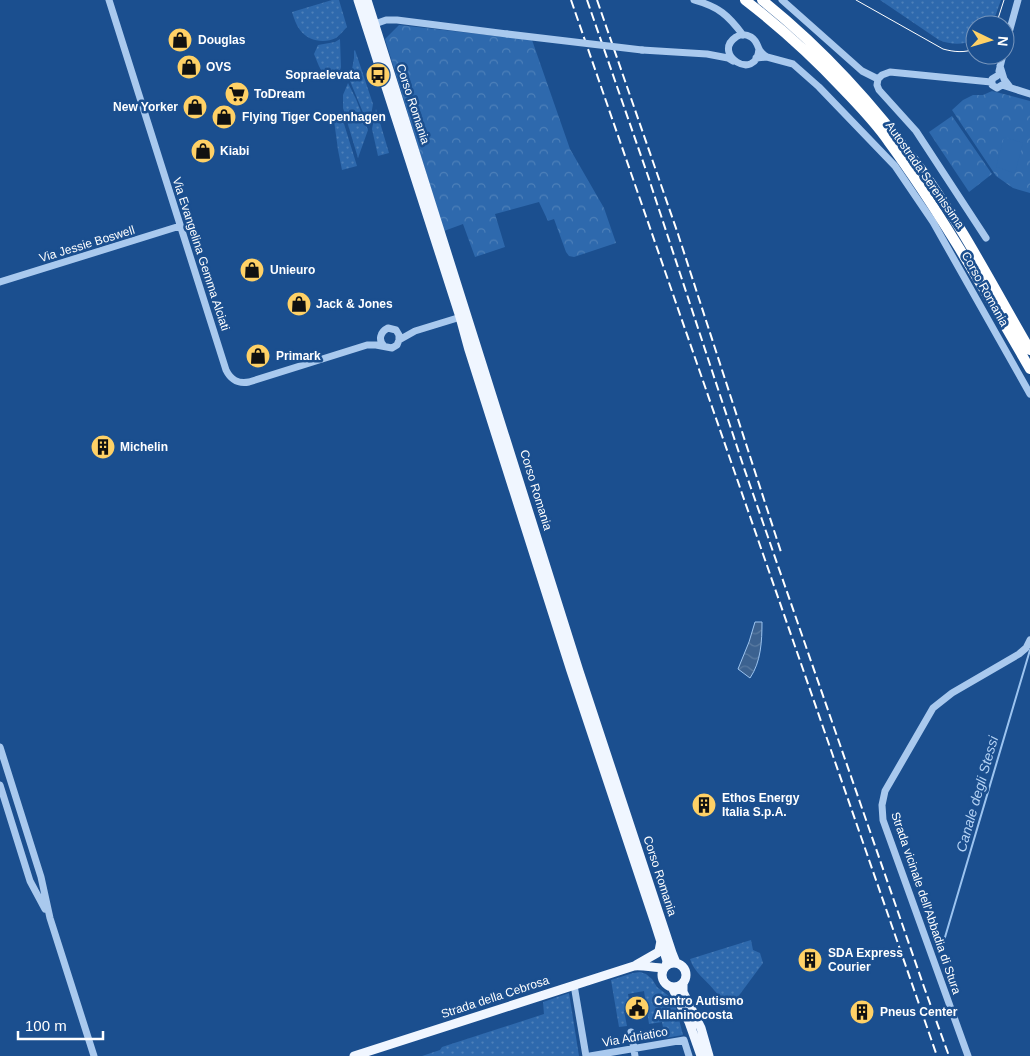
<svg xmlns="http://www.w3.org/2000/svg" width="1030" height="1056" font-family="Helvetica,sans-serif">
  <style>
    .grass { fill: url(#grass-dots) }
    .forest { fill: url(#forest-crowns) }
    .pitch { fill: #2e69ad }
    .water { fill: url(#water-waves); stroke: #9cc4f0 }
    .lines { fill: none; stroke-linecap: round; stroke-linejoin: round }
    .stream { stroke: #9cc4f0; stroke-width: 2 }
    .minor { stroke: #a9c9ee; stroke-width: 7 }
    .major { stroke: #f0f6ff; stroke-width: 9 }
    .highway { stroke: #fff; stroke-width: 10 }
    .tram { stroke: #fff; stroke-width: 1 }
    .rail { stroke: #fff; stroke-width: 2; stroke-dasharray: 9 4; stroke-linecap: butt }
    .minor-bridge { stroke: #a9c9ee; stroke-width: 7 }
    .labels { text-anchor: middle; stroke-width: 5; stroke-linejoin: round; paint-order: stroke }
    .poi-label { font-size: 12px; font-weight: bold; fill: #fff; stroke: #1b4f8f; text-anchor: start }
    .street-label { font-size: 12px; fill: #fff; stroke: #1b4f8f }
    .water-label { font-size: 14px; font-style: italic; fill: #b5d3f5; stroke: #1b4f8f }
  </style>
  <defs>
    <pattern id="grass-dots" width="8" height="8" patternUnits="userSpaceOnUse" patternTransform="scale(1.25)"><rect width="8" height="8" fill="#2e69ad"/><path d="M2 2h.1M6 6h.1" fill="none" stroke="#4d80b9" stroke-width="1.8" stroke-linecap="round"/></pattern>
    <pattern id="forest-crowns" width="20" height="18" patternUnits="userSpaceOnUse" patternTransform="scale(1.25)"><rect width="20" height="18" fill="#2e69ad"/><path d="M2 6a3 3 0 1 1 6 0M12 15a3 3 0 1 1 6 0" fill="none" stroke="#4d80b9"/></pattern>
    <pattern id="water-waves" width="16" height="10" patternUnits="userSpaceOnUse" patternTransform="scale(1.25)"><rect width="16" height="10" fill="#3c6290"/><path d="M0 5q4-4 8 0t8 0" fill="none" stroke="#597aa1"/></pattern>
  </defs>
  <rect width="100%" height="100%" fill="#1b4f8f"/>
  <path class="grass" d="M 332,0 L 339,0 L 347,27 C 343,31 340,35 336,38 C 324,44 308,41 300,30 C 296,25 294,18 292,12 Z
    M 880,0 L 1001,0 L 992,25 L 975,25 L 975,40 C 963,45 951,45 939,40 Z
    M 340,39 L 341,67 L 340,71 L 337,76 C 321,79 319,65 314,54 L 318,45 L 335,42 Z
    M 355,50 L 373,104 L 369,127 L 350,81 L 354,58 L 354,51 Z
    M 348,83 L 356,99 L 368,130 L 358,158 L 343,108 L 343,95 Z
    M 376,109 L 389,153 L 378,156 L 372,129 Z
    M 334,112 L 341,114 L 357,166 L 342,170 L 338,150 L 333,113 Z
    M 751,940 L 753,950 L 760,953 L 763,963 L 729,1009 C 724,1003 720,996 714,990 C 706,980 694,972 690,959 Z
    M 640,972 L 646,974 L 652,979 L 657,987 L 674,1000 L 683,1035 L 665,1038 L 662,1022 L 649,1024 L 644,991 L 628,994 L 631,1010 L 624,1011 L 627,1026 L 619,1027 L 611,980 L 633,973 Z
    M 569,993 L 579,1056 L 422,1056 L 440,1050 L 442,1047 L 544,1014 L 543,1002 Z"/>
  <path class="forest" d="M 399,25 L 532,40 L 570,149 L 604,208 L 616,243 L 574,257 L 569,256 L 566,252 L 554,219 L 548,221 L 539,202 L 495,214 L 505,247 L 475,257 L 463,224 L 444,231 L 385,39 Z
    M 992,91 L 1030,101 L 1030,193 L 1013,188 L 996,176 L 952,110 L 963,100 L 973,95 L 983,95 Z
    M 952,116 L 992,174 L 969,192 L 929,132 Z"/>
  <path class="pitch" d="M 1004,137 L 1023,143 L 1015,173 L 996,167 Z"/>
  <path class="water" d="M 755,622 L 762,622 C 762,641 761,662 750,678 L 738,669 L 749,642 Z"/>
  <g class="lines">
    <path class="stream" d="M 943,944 L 1030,650"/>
    <path class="minor" d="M 109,0 L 226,370 C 231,380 238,384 249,382 L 367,345 L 376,345 L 392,348 L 397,345 L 399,340 L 415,331 L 464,316
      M 694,0 C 719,7 728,15 743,35
      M 782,0 L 862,71 L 878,79
      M 372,25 L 386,20 L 397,20 L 507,34
      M 1005,47 L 1018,0
      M 759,49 C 756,83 711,54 736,37 C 740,34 746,34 751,37 C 756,40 757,44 759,49 C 761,53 764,55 767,57
      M 642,50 L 707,54 L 728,58 L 733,61
      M 756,58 L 767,57 L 793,64 L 819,87 L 895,166 L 933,222 L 1030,394
      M 1000,66 L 1004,79 L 1010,87
      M 999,71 L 1003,55
      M 997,76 L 992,79 L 992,85 L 997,88 L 1002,85
      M 878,79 L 877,85 L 879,90 L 916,131 L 986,238
      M 878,79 L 882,75 L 890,72 L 991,82
      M 1002,85 L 1030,94
      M 0,282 L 180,226
      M 384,346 C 378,340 380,332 388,328 L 396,330 L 399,335 L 399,340
      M 0,747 L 41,877 L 50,918 L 94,1056
      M 0,785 L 30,881 L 45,909
      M 574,985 L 586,1056
      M 631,1032 L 635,1056
      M 590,1056 L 684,1040 L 689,1056
      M 968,1056 L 883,820 L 882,805 L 885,791 L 933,708 L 952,693 L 1019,654 L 1026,648 L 1030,640"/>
    <path class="major" d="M 358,0 L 460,317 L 469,350 L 571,671 L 655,923 L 667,961 L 666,966
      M 367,0 L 579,671 L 672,953 L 676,963
      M662 975a12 12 0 1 1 24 0a12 12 0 1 1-24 0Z
      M 636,965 L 657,953 L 659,951 L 661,941
      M 683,984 L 683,992 L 701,1028 L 709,1056
      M 672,987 L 689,1022 L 701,1056
      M 354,1056 L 634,966 C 644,965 654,968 664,968"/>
    <path class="highway" d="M 745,0 C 780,27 813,57 843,89 C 859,106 875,122 888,141 C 941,213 985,291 1030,369
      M 762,0 C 822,48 875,106 920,168 C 961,224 995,290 1030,350"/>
    <path class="tram" d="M 856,0 L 943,49 C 954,52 964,53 975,49
      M 996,25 L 1004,0"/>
    <path class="rail" d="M 571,0 L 937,1056
      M 587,0 L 648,176 L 743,465 L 924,987 L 949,1056
      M 597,0 L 678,234 L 781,552"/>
    <path class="minor-bridge" d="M 507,34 L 642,50"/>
  </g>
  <defs>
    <symbol id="shop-disc" viewBox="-11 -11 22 22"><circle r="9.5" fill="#ffd166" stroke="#1b4f8f"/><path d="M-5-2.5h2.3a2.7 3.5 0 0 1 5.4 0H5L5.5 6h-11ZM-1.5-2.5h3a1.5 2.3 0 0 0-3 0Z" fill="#111"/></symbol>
    <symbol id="bus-disc" viewBox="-11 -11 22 22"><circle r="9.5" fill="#ffd166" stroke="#1b4f8f"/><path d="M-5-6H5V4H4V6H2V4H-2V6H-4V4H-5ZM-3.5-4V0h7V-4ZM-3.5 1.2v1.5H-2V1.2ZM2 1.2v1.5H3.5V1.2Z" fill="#111"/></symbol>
    <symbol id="supermarket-disc" viewBox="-11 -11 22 22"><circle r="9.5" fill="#ffd166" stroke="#1b4f8f"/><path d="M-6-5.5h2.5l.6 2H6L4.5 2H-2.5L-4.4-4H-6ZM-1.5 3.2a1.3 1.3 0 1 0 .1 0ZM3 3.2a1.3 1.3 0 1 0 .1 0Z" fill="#111"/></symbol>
    <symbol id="building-disc" viewBox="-11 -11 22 22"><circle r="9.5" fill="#ffd166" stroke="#1b4f8f"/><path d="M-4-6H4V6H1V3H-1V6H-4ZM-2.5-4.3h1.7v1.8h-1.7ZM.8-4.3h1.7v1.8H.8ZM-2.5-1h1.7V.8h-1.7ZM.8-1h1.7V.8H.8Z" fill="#111"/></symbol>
    <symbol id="civic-disc" viewBox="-11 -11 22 22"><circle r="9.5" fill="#ffd166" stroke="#1b4f8f"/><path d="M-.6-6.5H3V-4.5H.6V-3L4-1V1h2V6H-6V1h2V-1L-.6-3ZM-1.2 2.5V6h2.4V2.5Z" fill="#111"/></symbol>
  </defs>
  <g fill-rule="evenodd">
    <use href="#shop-disc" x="166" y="26" width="28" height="28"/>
    <use href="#shop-disc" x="175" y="53" width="28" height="28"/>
    <use href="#bus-disc" x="364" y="61" width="28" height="28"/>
    <use href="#supermarket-disc" x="223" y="80" width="28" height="28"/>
    <use href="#shop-disc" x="181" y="93" width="28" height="28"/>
    <use href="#shop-disc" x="210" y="103" width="28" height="28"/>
    <use href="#shop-disc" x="189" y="137" width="28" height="28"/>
    <use href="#shop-disc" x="238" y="256" width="28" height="28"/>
    <use href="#shop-disc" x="285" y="290" width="28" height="28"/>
    <use href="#shop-disc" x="244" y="342" width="28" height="28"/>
    <use href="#building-disc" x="89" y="433" width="28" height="28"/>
    <use href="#building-disc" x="690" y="791" width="28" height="28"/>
    <use href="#building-disc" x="796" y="946" width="28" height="28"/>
    <use href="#civic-disc" x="623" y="994" width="28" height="28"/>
    <use href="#building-disc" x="848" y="998" width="28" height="28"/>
  </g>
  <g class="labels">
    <g class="poi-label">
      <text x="198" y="44">Douglas</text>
      <text x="206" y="71">OVS</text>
      <text x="360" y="79" text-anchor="end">Sopraelevata</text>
      <text x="254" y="98">ToDream</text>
      <text x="178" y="111" text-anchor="end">New Yorker</text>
      <text x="242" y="121">Flying Tiger Copenhagen</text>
      <text x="220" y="155">Kiabi</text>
      <text x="270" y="274">Unieuro</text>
      <text x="316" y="308">Jack &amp; Jones</text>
      <text x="276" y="360">Primark</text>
      <text x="120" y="451">Michelin</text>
      <text x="722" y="802">Ethos Energy<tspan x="722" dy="14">Italia S.p.A.</tspan></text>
      <text x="828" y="957">SDA Express<tspan x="828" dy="14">Courier</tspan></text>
      <text x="654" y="1005">Centro Autismo<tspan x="654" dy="14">Allaninocosta</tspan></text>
      <text x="880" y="1016">Pneus Center</text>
    </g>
    <g class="street-label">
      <text transform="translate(413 104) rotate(72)" y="4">Corso Romania</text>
      <text transform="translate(925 175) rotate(55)" y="4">Autostrada Serenissima</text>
      <text transform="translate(87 244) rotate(-17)" y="4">Via Jessie Boswell</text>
      <text transform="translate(201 254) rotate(72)" y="4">Via Evangelina Gemma Alciati</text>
      <text transform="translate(985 289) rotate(61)" y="4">Corso Romania</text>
      <text transform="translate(536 490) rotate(73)" y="4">Corso Romania</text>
      <text transform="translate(660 876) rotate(72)" y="4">Corso Romania</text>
      <text transform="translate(926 903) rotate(71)" y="4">Strada vicinale dell'Abbadia di Stura</text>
      <text transform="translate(495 997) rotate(-18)" y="4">Strada della Cebrosa</text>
      <text transform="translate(635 1037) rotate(-10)" y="4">Via Adriatico</text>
    </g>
    <g class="water-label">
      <text transform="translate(977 794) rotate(-74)" y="5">Canale degli Stessi</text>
    </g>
  </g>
  <g transform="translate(990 40) rotate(95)"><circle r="24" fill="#1b4f8f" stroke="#7695bc"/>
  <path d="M0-4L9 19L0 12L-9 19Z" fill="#ffd166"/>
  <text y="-8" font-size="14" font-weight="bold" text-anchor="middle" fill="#ffffff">N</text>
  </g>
  <path d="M18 1031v8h85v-8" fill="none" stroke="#ffffff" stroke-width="2.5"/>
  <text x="25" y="1031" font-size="15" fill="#ffffff" stroke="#1b4f8f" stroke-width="4" paint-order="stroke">100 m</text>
</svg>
